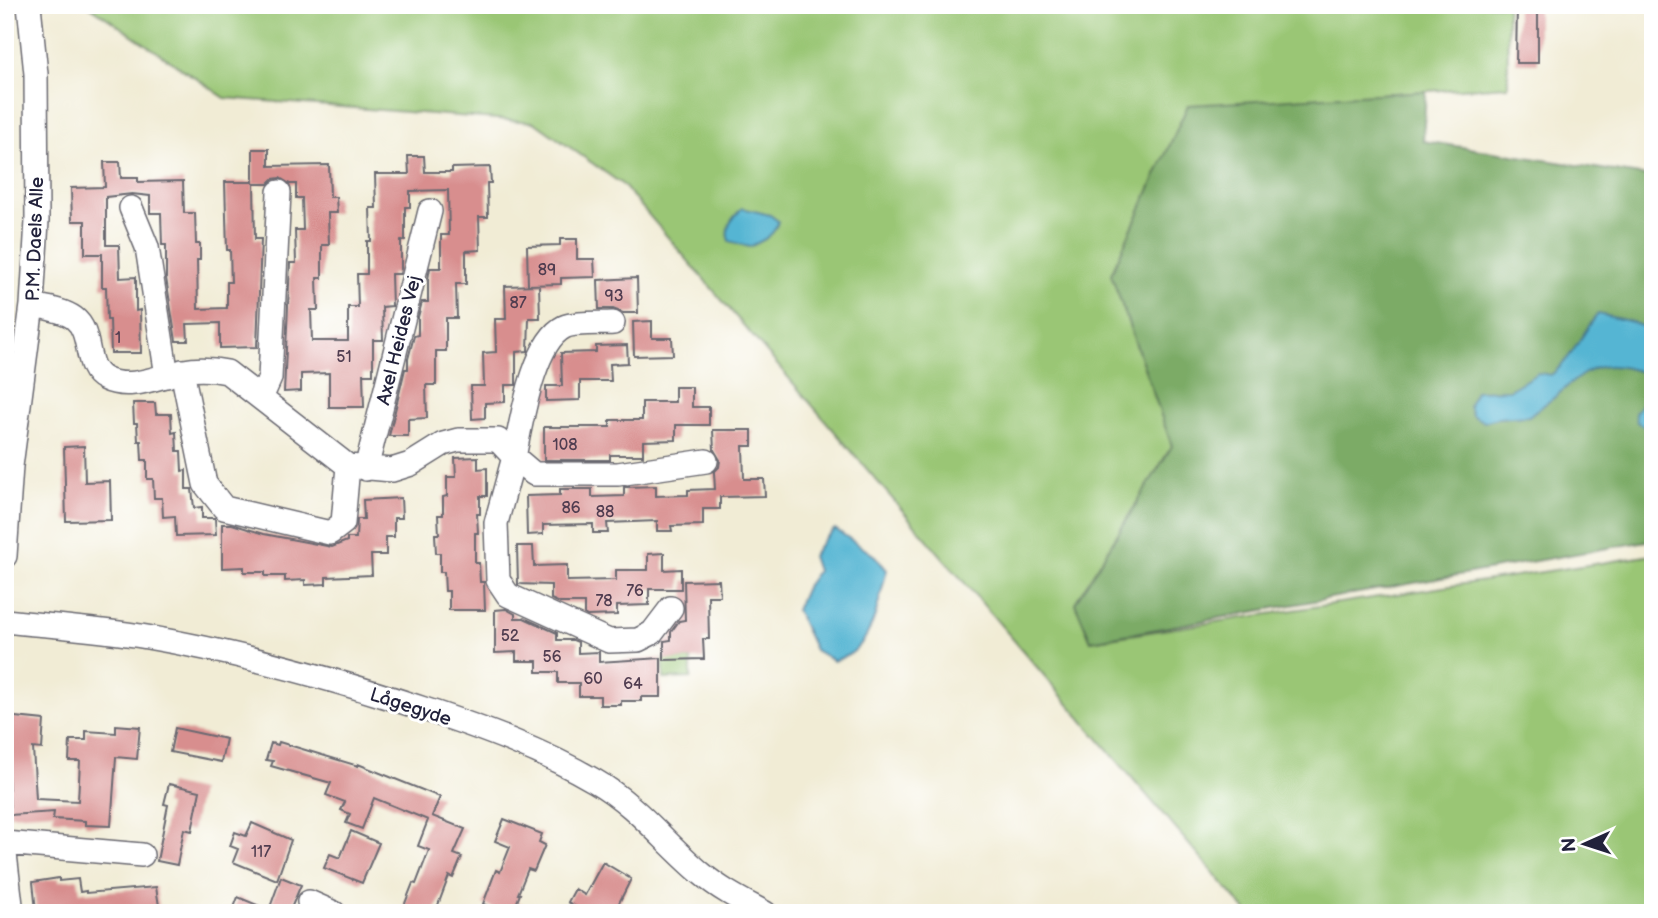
<svg xmlns="http://www.w3.org/2000/svg" width="1658" height="918" font-family="'Balsamiq Sans',sans-serif">
  <style>
    .green { fill: #9ac674; stroke: #5e7458; stroke-width: 2 }
    .forest { fill: #7bab66; stroke: #4e6650; stroke-width: 2 }
    .water { fill: #55b5d3; stroke: #3c6c87; stroke-width: 2 }
    .building { fill: #d88e8e }
    .lines { fill: none; stroke-linecap: round; stroke-linejoin: round }
    .minor-casing { stroke: #6a6971; stroke-width: 26 }
    .minor { stroke: #fff; stroke-width: 23 }
    .labels { text-anchor: middle; stroke-width: 6; stroke-linejoin: round; paint-order: stroke }
    .number-label { font-size: 16px; fill: #503d50 }
    .street-label { font-size: 19px; fill: #22223b; stroke: #fff }
  </style>
  <rect width="100%" height="100%" fill="#fff"/>
  <filter id="ink" filterUnits="userSpaceOnUse"><feTurbulence type="fractalNoise" baseFrequency=".0143" numOctaves="2"/><feDisplacementMap in="SourceGraphic" scale="14" xChannelSelector="R" yChannelSelector="G"/><feConvolveMatrix kernelMatrix="1 2 1 2 8 2 1 2 1" color-interpolation-filters="sRGB"/></filter>
  <filter id="wash" filterUnits="userSpaceOnUse"><feTurbulence type="fractalNoise" baseFrequency=".00686" numOctaves="4" result="noise"/><feDisplacementMap in="SourceGraphic" scale="28" xChannelSelector="R" yChannelSelector="G"/><feGaussianBlur stdDeviation="1.57" result="paint"/><feColorMatrix in="noise" values="0 0 0 0 0 0 0 0 0 0 0 0 0 0 0 0 0 1.4 0 .05"/><feComposite in="paint" operator="in"/></filter>
  <g filter="url(#wash)">
    <rect width="100%" height="100%" fill="#f1ecd5"/>
    <path class="green" d="M 88,5 L 1507,5 L 1508,86 L 1188,106 L 1111,274 L 1172,446 L 1075,603 L 1091,641 L 1653,555 L 1653,913 L 1248,913 L 623,185 L 534,122 L 225,98 Z
      M 663,659 L 691,659 L 691,678 L 664,679 Z"/>
    <path class="forest" d="M 1426,91 L 1423,141 L 1653,177 L 1653,540 L 1091,641 L 1075,603 L 1172,446 L 1111,274 L 1188,105 Z"/>
    <path class="water" d="M 742,208 L 770,215 L 778,221 C 775,236 762,241 749,247 L 729,241 C 724,227 732,219 742,208 Z
      M 1598,314 L 1629,321 L 1653,331 L 1653,432 L 1637,422 L 1635,413 L 1646,398 L 1643,390 L 1644,385 L 1650,382 L 1644,373 C 1596,356 1586,371 1551,400 C 1543,406 1536,409 1529,416 L 1497,418 L 1484,422 L 1472,415 L 1469,406 L 1475,391 L 1509,390 L 1538,373 L 1551,375 C 1573,358 1581,334 1598,314 Z
      M 835,529 L 875,556 L 887,570 C 880,594 875,634 854,651 C 849,656 840,658 834,661 L 815,650 L 796,610 L 807,585 L 817,571 L 812,556 L 824,539 Z"/>
    <g id="blocks">
      <path class="building" d="M 1517,5 L 1538,5 L 1538,63 L 1516,63 Z
        M 253,149 L 269,149 L 269,166 L 329,165 L 330,197 L 336,197 L 337,213 L 328,213 L 329,245 L 322,245 L 322,278 L 317,278 L 318,310 L 311,310 L 312,341 L 348,341 L 348,307 L 358,307 L 357,274 L 367,274 L 367,241 L 371,241 L 370,208 L 376,208 L 375,174 L 409,174 L 408,156 L 424,156 L 425,172 L 452,172 L 452,168 L 490,167 L 491,183 L 487,183 L 488,217 L 479,217 L 480,250 L 466,251 L 466,284 L 456,284 L 457,318 L 446,318 L 446,351 L 436,351 L 436,385 L 426,385 L 427,418 L 408,419 L 408,436 L 389,436 L 405,369 L 408,369 L 408,359 L 414,336 L 418,335 L 418,317 L 422,302 L 428,302 L 428,279 L 430,268 L 441,268 L 441,235 L 449,235 L 448,190 L 410,191 L 410,207 L 405,207 L 405,240 L 401,241 L 401,268 L 400,274 L 391,274 L 392,306 L 382,307 L 383,340 L 373,340 L 373,374 L 363,374 L 364,407 L 329,407 L 329,373 L 301,374 L 301,391 L 284,392 L 290,263 L 296,263 L 295,230 L 303,230 L 302,198 L 296,198 L 296,184 L 290,184 L 280,178 L 273,179 L 268,184 L 254,184 L 255,239 L 261,239 L 257,347 L 220,348 L 220,323 L 187,324 L 188,341 L 176,341 L 166,278 L 166,245 L 162,245 L 161,213 L 150,213 L 150,196 L 132,194 L 106,197 L 106,245 L 119,245 L 120,278 L 136,277 L 136,311 L 140,310 L 141,353 L 111,353 L 110,320 L 107,320 L 106,287 L 102,287 L 102,254 L 85,254 L 85,221 L 72,221 L 71,188 L 105,187 L 104,162 L 120,162 L 121,178 L 138,178 L 138,182 L 183,181 L 184,213 L 195,213 L 196,244 L 200,244 L 200,260 L 197,260 L 198,309 L 227,308 L 227,282 L 231,282 L 230,250 L 227,250 L 225,182 L 253,182 Z
        M 560,239 L 577,239 L 577,259 L 594,259 L 595,277 L 561,278 L 561,284 L 528,285 L 527,246 L 560,245 Z
        M 637,278 L 638,313 L 623,313 L 613,309 L 599,309 L 598,280 Z
        M 539,285 L 540,318 L 529,318 L 528,351 L 516,352 L 516,385 L 505,385 L 505,402 L 485,403 L 485,418 L 472,419 L 471,386 L 484,386 L 483,353 L 496,352 L 495,319 L 506,319 L 505,286 Z
        M 652,321 L 652,338 L 672,338 L 673,355 L 634,356 L 633,322 Z
        M 627,345 L 628,363 L 610,364 L 611,381 L 580,381 L 580,400 L 546,401 L 546,386 L 562,386 L 561,353 L 596,352 L 596,346 Z
        M 675,387 L 692,387 L 692,407 L 709,407 L 709,425 L 676,425 L 676,440 L 643,441 L 643,455 L 610,455 L 610,460 L 544,460 L 544,427 L 610,427 L 610,420 L 642,420 L 642,402 L 675,402 Z
        M 133,403 L 155,403 L 156,414 L 171,414 L 172,433 L 176,432 L 177,451 L 181,451 L 182,471 L 186,470 L 186,489 L 192,489 L 194,508 L 202,507 L 202,518 L 215,518 L 216,535 L 176,536 L 175,516 L 163,517 L 162,498 L 154,498 L 153,479 L 147,479 L 147,460 L 142,460 L 141,441 L 138,441 L 137,423 L 134,423 Z
        M 713,430 L 752,430 L 752,446 L 743,446 L 744,479 L 764,479 L 765,496 L 720,497 L 720,509 L 703,509 L 703,525 L 671,526 L 672,531 L 657,531 L 657,521 L 607,523 L 608,533 L 593,533 L 593,524 L 543,525 L 543,534 L 527,535 L 526,496 L 560,495 L 560,489 L 592,489 L 592,497 L 624,496 L 624,487 L 627,487 L 656,486 L 656,496 L 688,495 L 688,490 L 715,489 L 714,472 L 719,467 L 720,460 L 714,450 Z
        M 84,446 L 85,482 L 110,481 L 111,520 L 66,521 L 64,447 Z
        M 478,457 L 478,469 L 487,468 L 487,496 L 480,496 L 480,514 L 477,514 L 478,533 L 475,533 L 475,563 L 479,563 L 480,582 L 484,582 L 485,610 L 449,610 L 449,591 L 445,591 L 444,572 L 440,572 L 440,553 L 436,553 L 435,534 L 439,534 L 438,515 L 443,515 L 443,497 L 447,496 L 447,477 L 456,477 L 455,458 Z
        M 401,498 L 402,518 L 394,518 L 394,537 L 386,537 L 386,555 L 371,555 L 372,575 L 326,577 L 326,584 L 305,585 L 305,580 L 285,581 L 285,576 L 265,576 L 265,572 L 244,572 L 244,567 L 222,568 L 222,524 L 232,524 L 264,534 L 332,547 L 347,541 L 347,538 L 356,538 L 357,519 L 364,519 L 363,500 Z
        M 517,546 L 533,546 L 534,566 L 567,565 L 567,581 L 616,580 L 616,570 L 648,570 L 648,554 L 664,553 L 664,570 L 681,569 L 681,589 L 649,589 L 649,605 L 617,606 L 617,615 L 587,616 L 584,614 L 584,603 L 560,603 L 551,599 L 551,585 L 518,584 Z
        M 719,580 L 720,596 L 708,596 L 709,639 L 703,639 L 704,659 L 664,660 L 664,641 L 671,640 L 671,632 L 679,621 L 685,620 L 684,581 Z
        M 506,609 L 515,614 L 515,618 L 524,618 L 557,633 L 557,640 L 573,640 L 578,642 L 578,653 L 599,652 L 599,662 L 661,658 L 661,697 L 641,697 L 641,701 L 621,701 L 621,705 L 600,705 L 600,696 L 579,696 L 579,683 L 558,683 L 558,672 L 537,672 L 537,661 L 516,661 L 516,652 L 495,653 L 495,610 Z
        M 5,716 L 44,720 L 42,749 L 33,748 L 36,799 L 78,801 L 80,761 L 69,761 L 70,740 L 86,740 L 86,731 L 116,733 L 116,725 L 140,727 L 137,759 L 116,757 L 111,826 L 85,825 L 85,821 L 53,819 L 54,812 L 10,815 Z
        M 175,728 L 226,739 L 221,762 L 170,752 Z
        M 279,742 L 358,766 L 358,764 L 440,797 L 432,816 L 465,829 L 454,854 L 462,857 L 453,878 L 449,876 L 435,913 L 420,913 L 404,906 L 413,883 L 416,884 L 429,850 L 418,846 L 428,820 L 374,798 L 362,829 L 346,823 L 350,814 L 341,810 L 345,802 L 326,795 L 331,783 L 271,766 L 273,761 L 266,760 L 271,743 L 278,745 Z
        M 169,784 L 200,791 L 192,831 L 184,829 L 177,865 L 157,861 L 168,805 L 164,804 Z
        M 504,819 L 542,834 L 539,842 L 545,845 L 534,871 L 528,869 L 518,894 L 520,894 L 517,902 L 544,913 L 491,913 L 493,908 L 483,904 L 496,870 L 500,872 L 510,847 L 495,841 Z
        M 252,823 L 291,840 L 277,880 L 233,862 L 238,849 L 230,846 L 235,832 L 246,836 Z
        M 351,831 L 379,843 L 362,883 L 324,868 L 330,854 L 340,858 Z
        M 603,862 L 631,879 L 614,913 L 587,913 L 568,902 L 575,889 L 585,895 Z
        M 281,877 L 301,885 L 289,913 L 232,913 L 238,897 L 269,910 Z
        M 59,878 L 59,881 L 78,879 L 80,892 L 86,891 L 86,893 L 156,887 L 159,906 L 134,909 L 135,913 L 80,913 L 79,906 L 36,911 L 33,882 Z"/>
    </g>
  </g>
  <g filter="url(#ink)">
    <use href="#blocks" fill-opacity="0" stroke="#6a6971" stroke-width="2"/>
    <g class="lines">
      <defs>
        <path id="minor" d="M 131,208 L 147,247 L 167,376
          M 32,305 C 46,308 63,310 74,318 C 94,333 82,368 105,379 C 130,391 159,376 184,371 C 199,368 212,369 227,372 L 348,466 L 392,470 L 411,464 L 443,444 L 458,440 L 498,440 L 514,457 L 496,523 L 498,580 L 508,595 L 609,641 L 638,640 L 652,633 L 671,608
          M 613,323 C 601,324 574,322 564,327 C 533,342 521,425 514,457 L 534,474 L 618,474 L 706,461
          M 182,371 L 205,484 L 224,508 L 330,533 L 343,523 L 348,466
          M 262,396 L 270,378 L 279,192
          M 366,469 L 430,211
          M 5,556 L 11,466 L 32,305 L 37,221 L 36,74 L 29,5
          M 5,621 C 53,626 100,629 147,637 C 241,653 334,679 424,709 C 482,728 542,750 595,781 C 637,805 666,844 702,874 C 721,890 743,901 765,913
          M 5,843 L 142,855
          M 5,854 L 12,913
          M 309,902 L 334,913"/>
      </defs>
      <use href="#minor" class="minor-casing"/>
      <use href="#minor" class="minor"/>
    </g>
  </g>
  <g class="labels">
    <g class="number-label">
      <text x="547" y="275">89</text>
      <text x="614" y="301">93</text>
      <text x="518" y="308">87</text>
      <text x="118" y="343">1</text>
      <text x="344" y="362">51</text>
      <text x="565" y="450">108</text>
      <text x="571" y="513">86</text>
      <text x="605" y="517">88</text>
      <text x="635" y="596">76</text>
      <text x="604" y="606">78</text>
      <text x="510" y="641">52</text>
      <text x="552" y="662">56</text>
      <text x="593" y="684">60</text>
      <text x="633" y="689">64</text>
      <text x="261" y="857">117</text>
    </g>
    <g class="street-label">
      <text transform="translate(34 239) rotate(-88)" y="7">P.M. Daels Alle</text>
      <text transform="translate(398 340) rotate(-76)" y="7">Axel Heides Vej</text>
      <text transform="translate(411 706) rotate(18)" y="7">Lågegyde</text>
    </g>
  </g>
  <rect width="1658" height="918" fill="none" stroke="#fff" stroke-width="28"/>
  <g transform="translate(1585 844) rotate(267)" stroke="#ffffff" stroke-width="5" paint-order="stroke">
  <path d="M0-5L12 26L0 18L-12 26Z" fill="#22223b"/>
  <text y="-10" font-size="19" font-weight="bold" text-anchor="middle" fill="#22223b">N</text>
  </g>
</svg>
